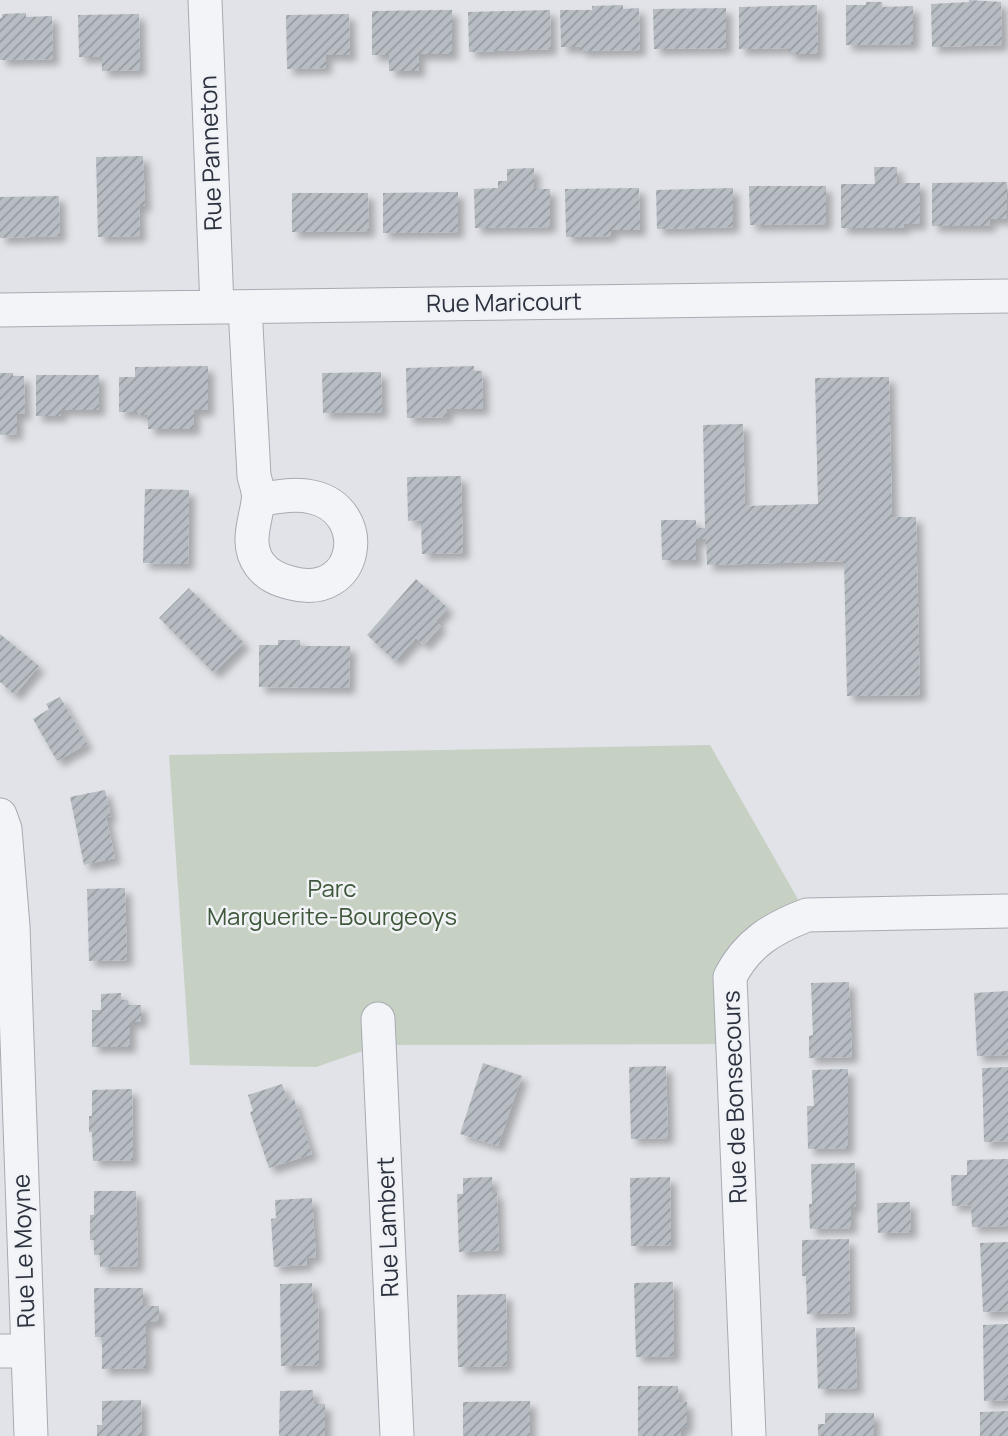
<svg xmlns="http://www.w3.org/2000/svg" width="1008" height="1436" font-family="Manrope,sans-serif">
  <style>
    .green { fill: #c6d1c3 }
    .building { fill: url(#building-hatch); filter: url(#shadow) }
    .lines { fill: none; stroke-linecap: round; stroke-linejoin: round }
    .street-casing { stroke: #a7aab2; stroke-width: 35 }
    .street { stroke: #f3f4f7; stroke-width: 33 }
    .labels { text-anchor: middle; stroke-width: 5; stroke-linejoin: round; paint-order: stroke }
    .street-label { font-size: 24px; fill: #2b313e; stroke: #f0f2f6 }
    .park-label { font-size: 24px; fill: #3f583a; stroke: #f0f2f6 }
  </style>
  <defs>
    <pattern id="building-hatch" width="6" height="6" patternUnits="userSpaceOnUse" patternTransform="scale(1.75)"><rect width="6" height="6" fill="#b8bdc4"/><path d="M-1 1l2-2M0 6l6-6M5 7l2-2" fill="none" stroke="#969aa1"/></pattern>
    <filter id="shadow"><feDropShadow dx="6" dy="6" stdDeviation="3.5" flood-color="#0004"/></filter>
  </defs>
  <rect width="100%" height="100%" fill="#e1e3e8"/>
  <path class="green" d="M 710,745 L 807,915 L 753,943 L 733,1044 L 380,1045 L 316,1067 L 190,1065 L 169,755 Z"/>
  <path class="building" d="M 969,0 L 1001,2 L 1002,45 L 932,47 L 931,4 L 969,2 Z
    M 866,2 L 882,2 L 882,7 L 913,6 L 913,44 L 846,45 L 846,5 L 866,5 Z
    M 623,5 L 623,9 L 639,8 L 640,50 L 580,51 L 580,47 L 561,47 L 560,10 L 592,10 L 592,6 Z
    M 817,5 L 818,54 L 789,54 L 789,48 L 739,49 L 739,7 Z
    M 726,8 L 726,48 L 654,49 L 653,9 Z
    M 452,10 L 452,54 L 419,54 L 419,71 L 389,71 L 389,55 L 372,55 L 372,11 Z
    M 550,10 L 551,49 L 469,52 L 468,12 Z
    M 26,13 L 26,17 L 52,16 L 53,59 L 0,60 L 0,18 L 2,18 L 2,14 Z
    M 139,14 L 140,70 L 102,71 L 102,57 L 79,57 L 78,15 Z
    M 349,14 L 350,55 L 326,55 L 326,68 L 287,69 L 286,15 Z
    M 143,156 L 145,206 L 139,206 L 140,236 L 98,237 L 96,157 Z
    M 874,167 L 897,167 L 897,183 L 920,183 L 920,224 L 904,224 L 904,228 L 841,228 L 841,184 L 875,184 Z
    M 534,168 L 534,189 L 550,189 L 550,227 L 475,228 L 474,189 L 498,188 L 498,181 L 507,181 L 507,169 Z
    M 1007,182 L 1007,219 L 989,219 L 990,226 L 932,226 L 932,183 Z
    M 749,186 L 826,186 L 826,224 L 750,225 Z
    M 639,188 L 640,230 L 611,230 L 611,236 L 566,237 L 565,189 Z
    M 733,188 L 733,227 L 657,229 L 656,190 Z
    M 458,192 L 458,232 L 383,233 L 383,193 Z
    M 292,193 L 368,193 L 369,231 L 292,232 Z
    M 59,196 L 60,236 L 0,238 L 0,197 Z
    M 208,366 L 208,410 L 194,410 L 194,429 L 148,429 L 148,415 L 138,415 L 138,412 L 119,412 L 119,377 L 135,377 L 135,367 Z
    M 474,366 L 474,371 L 482,371 L 483,409 L 447,409 L 447,417 L 407,418 L 406,368 Z
    M 381,372 L 382,412 L 323,413 L 322,373 Z
    M 0,373 L 13,373 L 13,376 L 24,376 L 25,414 L 17,414 L 17,434 L 0,435 Z
    M 36,375 L 99,375 L 99,410 L 61,410 L 61,416 L 36,416 Z
    M 889,377 L 892,517 L 916,517 L 920,695 L 847,696 L 844,561 L 707,565 L 706,539 L 696,539 L 696,560 L 662,560 L 661,520 L 696,520 L 696,528 L 705,528 L 703,425 L 743,424 L 745,506 L 818,504 L 815,378 Z
    M 461,476 L 463,553 L 422,554 L 421,520 L 408,521 L 407,477 Z
    M 145,489 L 189,490 L 188,564 L 143,563 Z
    M 416,579 L 448,608 L 436,621 L 441,626 L 424,645 L 416,638 L 395,661 L 367,635 Z
    M 189,588 L 244,643 L 214,673 L 159,618 Z
    M 0,634 L 39,666 L 15,695 L 0,682 Z
    M 278,640 L 300,640 L 300,646 L 350,646 L 349,688 L 259,687 L 259,645 L 278,645 Z
    M 60,697 L 87,744 L 57,761 L 33,719 L 49,709 L 46,704 Z
    M 105,790 L 111,816 L 106,817 L 115,858 L 84,865 L 70,797 Z
    M 125,888 L 127,960 L 89,961 L 87,889 Z
    M 849,982 L 852,1057 L 809,1058 L 809,1036 L 813,1035 L 811,983 Z
    M 1008,991 L 1008,1055 L 977,1056 L 974,993 Z
    M 121,993 L 121,1000 L 128,1000 L 128,1005 L 141,1005 L 141,1022 L 130,1022 L 130,1047 L 92,1047 L 92,1010 L 101,1010 L 101,994 Z
    M 483,1063 L 522,1076 L 498,1146 L 460,1134 Z
    M 666,1066 L 668,1138 L 631,1139 L 629,1067 Z
    M 1008,1067 L 1008,1141 L 984,1142 L 982,1068 Z
    M 848,1069 L 848,1148 L 808,1149 L 807,1106 L 814,1106 L 812,1070 Z
    M 282,1084 L 288,1101 L 294,1099 L 312,1154 L 269,1168 L 250,1112 L 253,1111 L 248,1095 Z
    M 132,1089 L 133,1160 L 93,1161 L 92,1132 L 89,1132 L 89,1116 L 92,1116 L 92,1090 Z
    M 1008,1159 L 1008,1226 L 972,1227 L 971,1205 L 952,1206 L 951,1175 L 967,1175 L 967,1160 Z
    M 855,1163 L 856,1207 L 851,1207 L 851,1228 L 810,1229 L 809,1204 L 812,1204 L 811,1164 Z
    M 492,1177 L 492,1193 L 497,1193 L 499,1250 L 459,1252 L 457,1194 L 463,1194 L 463,1178 Z
    M 670,1177 L 671,1245 L 631,1246 L 630,1178 Z
    M 94,1191 L 136,1191 L 138,1266 L 100,1267 L 100,1255 L 94,1255 L 94,1240 L 90,1240 L 90,1215 L 94,1215 Z
    M 312,1198 L 316,1257 L 306,1258 L 307,1265 L 274,1267 L 271,1219 L 276,1218 L 275,1200 Z
    M 910,1202 L 911,1232 L 878,1233 L 877,1203 Z
    M 849,1239 L 850,1313 L 807,1314 L 806,1276 L 802,1276 L 802,1240 Z
    M 1008,1242 L 1008,1311 L 983,1312 L 980,1243 Z
    M 673,1282 L 674,1356 L 636,1357 L 634,1283 Z
    M 312,1283 L 313,1302 L 318,1302 L 319,1365 L 281,1366 L 280,1284 Z
    M 94,1288 L 143,1288 L 143,1306 L 159,1306 L 159,1322 L 146,1322 L 146,1368 L 102,1369 L 102,1337 L 95,1337 Z
    M 506,1294 L 507,1366 L 458,1367 L 457,1295 Z
    M 1008,1324 L 1008,1400 L 984,1401 L 983,1325 Z
    M 855,1327 L 857,1388 L 818,1389 L 816,1328 Z
    M 638,1386 L 678,1386 L 679,1402 L 687,1402 L 687,1427 L 681,1427 L 681,1436 L 638,1436 Z
    M 313,1390 L 314,1404 L 325,1404 L 325,1436 L 279,1436 L 280,1391 Z
    M 141,1400 L 142,1436 L 97,1436 L 97,1425 L 102,1425 L 102,1401 Z
    M 530,1401 L 530,1436 L 463,1436 L 463,1402 Z
    M 1008,1411 L 1008,1436 L 980,1436 L 980,1412 Z
    M 825,1413 L 874,1413 L 874,1436 L 818,1436 L 818,1424 L 825,1424 Z"/>
  <g class="lines">
    <defs>
      <path id="street" d="M 205,0 L 217,307
        M 245,307 L 254,476 C 256,484 260,494 258,502 C 255,523 245,545 260,565 C 268,576 279,580 291,583 C 360,601 372,510 312,497 C 294,493 276,497 259,500
        M 0,310 L 1008,296
        M 0,815 L 5,829 L 13,926 L 31,1436
        M 378,1019 L 397,1436
        M 0,1351 L 28,1351
        M 749,1436 L 730,977 C 747,943 773,928 807,915 L 1008,911"/>
    </defs>
    <use href="#street" class="street-casing"/>
    <use href="#street" class="street"/>
  </g>
  <g class="labels">
    <g class="street-label">
      <text transform="translate(211 153) rotate(-92)" y="8">Rue Panneton</text>
      <text transform="translate(504 303) rotate(-1)" y="8">Rue Maricourt</text>
      <text transform="translate(735 1097) rotate(-92)" y="8">Rue de Bonsecours</text>
      <text transform="translate(388 1227) rotate(-92)" y="8">Rue Lambert</text>
      <text transform="translate(24 1251) rotate(-92)" y="8">Rue Le Moyne</text>
    </g>
    <g class="park-label">
      <text x="332" y="897">Parc<tspan x="332" dy="28">Marguerite-Bourgeoys</tspan></text>
    </g>
  </g>
</svg>
